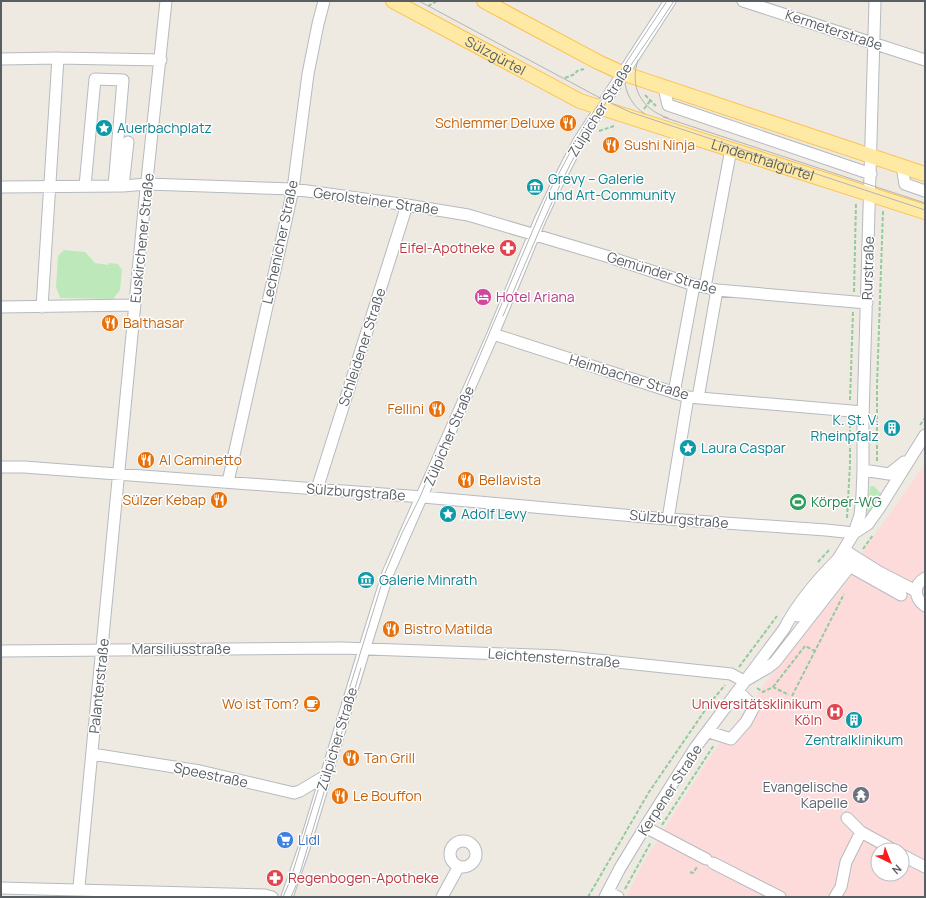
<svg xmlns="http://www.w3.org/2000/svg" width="926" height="898" font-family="Manrope,sans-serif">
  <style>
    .medical { fill: #fddbda; fill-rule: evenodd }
    .green { fill: #bde8ba }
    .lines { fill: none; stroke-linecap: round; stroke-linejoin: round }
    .minor-casing { stroke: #b6babf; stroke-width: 13 }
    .major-casing { stroke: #febf49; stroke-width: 16 }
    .path { stroke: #93ca9e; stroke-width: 2; stroke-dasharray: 4 2; stroke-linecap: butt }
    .minor { stroke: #fff; stroke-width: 11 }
    .major { stroke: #ffeaa5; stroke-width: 14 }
    .tram { stroke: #b3b4b4; stroke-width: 1 }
    .labels { text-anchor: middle; stroke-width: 3; stroke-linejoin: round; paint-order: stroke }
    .street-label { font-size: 14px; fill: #595e63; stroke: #fff }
    .food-label { font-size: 14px; fill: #c56008; stroke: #fff; text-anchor: start }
    .culture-label { font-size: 14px; fill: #0d838f; stroke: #fff; text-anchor: start }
    .health-label { font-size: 14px; fill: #be3a42; stroke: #fff; text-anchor: end }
    .hotel-label { font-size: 14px; fill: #b23c85; stroke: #fff; text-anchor: start }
    .leisure-label { font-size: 14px; fill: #27864d; stroke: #fff; text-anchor: start }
    .worship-label { font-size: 14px; fill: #5b616d; stroke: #fff; text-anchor: end }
    .shop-label { font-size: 14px; fill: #366cbe; stroke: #fff; text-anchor: start }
  </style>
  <rect width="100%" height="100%" fill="#eeeae1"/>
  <path class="medical" d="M 925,464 L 925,897 L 626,897 L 643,863 L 710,757 L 778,666 L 850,578 L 864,550 ZM 878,850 L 902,850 L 902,874 L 878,874 Z"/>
  <path class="green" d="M 64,250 L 85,252 L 95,263 L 108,265 L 109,263 L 118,264 L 122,270 L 120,290 L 113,299 L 60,298 L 56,287 L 58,256 Z
    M 870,486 L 874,486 L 883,496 L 869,517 L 867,515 Z"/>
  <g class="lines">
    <defs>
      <path id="minor" d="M 743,1 L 925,60
        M 1,59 L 58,58 L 161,60
        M 664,88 L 668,105 L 871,174
        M 902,167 L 905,184 L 925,191
        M 85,186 L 95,79 L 123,80 L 114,186
        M 123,186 L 128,142
        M 1,187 L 123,186 L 147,184 L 293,189 L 407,205 L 468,215 L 606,256 L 694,285 L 705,287 L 717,290 L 867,303
        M 705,287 L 731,149
        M 1,307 L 135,305
        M 42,307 L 58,58
        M 493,334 L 688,397 L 863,412
        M 674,393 L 694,285
        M 698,398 L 717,290
        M 1,467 L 24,467 L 423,497 L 668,519 L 826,530 L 854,533
        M 863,470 L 889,474 L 904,462
        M 228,482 L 293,189 L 308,74 L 318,24 L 324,1
        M 317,489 L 407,205
        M 668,519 L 688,397
        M 854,533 L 860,515 L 862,495 L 863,470 L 863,418 L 875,1
        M 844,550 L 879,572 L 916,591
        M 844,563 L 901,595
        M 925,578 C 913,585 914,598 925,606
        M 798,616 L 822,588 L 836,569 L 838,559 L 854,533 L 868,524 L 880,507 L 925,435
        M 1,651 L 342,648 L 559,656 L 731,674 L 744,681
        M 748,679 L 767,668 L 775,662 L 850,566
        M 709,732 L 731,739 L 746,722 L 754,707 L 738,691
        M 92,754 L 200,771 L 294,793 L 300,791 L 325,776
        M 847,818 L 861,832
        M 645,827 L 706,859
        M450 854a13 13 0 1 1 26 0a13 13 0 1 1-26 0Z
        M 902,855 L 925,867
        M 713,863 L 780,897
        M 1,888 L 265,895 L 272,897
        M 608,892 L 618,897
        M 78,897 L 145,199 L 166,1
        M 287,897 L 304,848 L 364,650 L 388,573 L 493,334 L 540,220 L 556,186 L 579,141 L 670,1
        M 442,897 L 459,866
        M 605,897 L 620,868 L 645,827 L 695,748 L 784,629 C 798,602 817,580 838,559
        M 835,897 L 841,887 L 846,862 L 861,832 L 894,850"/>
      <g id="major">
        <path id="s1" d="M 393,1 L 580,101 L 925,212"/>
        <path d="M 484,1 L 598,62 L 622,73 L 925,174"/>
      </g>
    </defs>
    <use href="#minor" class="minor-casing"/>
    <use href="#major" class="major-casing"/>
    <path class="path" d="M 428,6 L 437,1
      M 565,78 L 575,74 L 577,71 L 584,69
      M 645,95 L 656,106
      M 644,109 L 650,101
      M 599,131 L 614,126
      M 854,292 L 856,202
      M 850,400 L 853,312
      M 920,425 L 925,418
      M 877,461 L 877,386 L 883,211
      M 847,518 L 850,465 L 850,422
      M 863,549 L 873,535
      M 818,562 L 830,549
      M 739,667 L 777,616
      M 773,687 L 805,646 L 815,651
      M 757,688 L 763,692 L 773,687 L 789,695
      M 792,696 L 844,594
      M 662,825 L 714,745
      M 690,872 L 693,873 L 697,867
      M 625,889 L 651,842
      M 588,897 L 649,792 L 710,703 L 725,685"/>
    <use href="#minor" class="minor"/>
    <use href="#major" class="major"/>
    <path class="tram" d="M 419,1 L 602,99 L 630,112 L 925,210
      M 638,60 C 629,87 641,109 668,118
      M 625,74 C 623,90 632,106 645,114
      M 663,117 L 925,203
      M 503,316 C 528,258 551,199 581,144 C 609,94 643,49 674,1
      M 283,897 L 290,881 L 385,573 L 402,533 L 420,497 L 549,192 L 584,126 L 667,1
      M 291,897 L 297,883 L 361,668"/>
  </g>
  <defs>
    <symbol id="restaurant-disc" viewBox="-11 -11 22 22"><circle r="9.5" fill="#e8710a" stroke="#fff"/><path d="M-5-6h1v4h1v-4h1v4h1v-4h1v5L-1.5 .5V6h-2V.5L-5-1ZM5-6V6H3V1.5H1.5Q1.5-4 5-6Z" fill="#fff"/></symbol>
    <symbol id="sight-disc" viewBox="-11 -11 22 22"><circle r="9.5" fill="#0f9aa8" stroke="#fff"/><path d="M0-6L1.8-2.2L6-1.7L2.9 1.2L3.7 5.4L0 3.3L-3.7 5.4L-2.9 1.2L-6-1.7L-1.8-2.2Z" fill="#fff"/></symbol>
    <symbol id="museum-disc" viewBox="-11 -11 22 22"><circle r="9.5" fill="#0f9aa8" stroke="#fff"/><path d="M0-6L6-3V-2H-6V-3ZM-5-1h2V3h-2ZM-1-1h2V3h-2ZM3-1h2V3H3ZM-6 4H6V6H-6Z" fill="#fff"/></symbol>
    <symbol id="pharmacy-disc" viewBox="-11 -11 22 22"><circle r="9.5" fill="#e0444e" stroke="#fff"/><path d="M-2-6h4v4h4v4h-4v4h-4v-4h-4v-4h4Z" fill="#fff"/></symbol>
    <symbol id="hotel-disc" viewBox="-11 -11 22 22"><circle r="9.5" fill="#d1479c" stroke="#fff"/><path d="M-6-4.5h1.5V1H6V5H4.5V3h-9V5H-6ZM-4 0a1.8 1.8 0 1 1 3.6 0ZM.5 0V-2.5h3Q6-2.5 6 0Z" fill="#fff"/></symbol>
    <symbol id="building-disc" viewBox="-11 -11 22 22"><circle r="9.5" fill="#0f9aa8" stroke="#fff"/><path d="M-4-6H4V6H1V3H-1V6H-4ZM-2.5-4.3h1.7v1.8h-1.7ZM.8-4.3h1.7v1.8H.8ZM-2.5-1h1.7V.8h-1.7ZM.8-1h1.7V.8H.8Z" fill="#fff"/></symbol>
    <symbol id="stadium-disc" viewBox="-11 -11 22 22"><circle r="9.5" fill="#2e9e5b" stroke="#fff"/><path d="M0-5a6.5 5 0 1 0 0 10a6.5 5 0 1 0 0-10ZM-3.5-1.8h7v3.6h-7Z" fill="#fff"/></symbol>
    <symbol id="cafe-disc" viewBox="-11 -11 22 22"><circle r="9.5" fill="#e8710a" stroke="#fff"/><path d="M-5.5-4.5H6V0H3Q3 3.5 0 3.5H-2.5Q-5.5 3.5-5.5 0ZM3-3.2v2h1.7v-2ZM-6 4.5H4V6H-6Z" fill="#fff"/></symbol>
    <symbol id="hospital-disc" viewBox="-11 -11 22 22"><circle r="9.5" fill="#e0444e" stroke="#fff"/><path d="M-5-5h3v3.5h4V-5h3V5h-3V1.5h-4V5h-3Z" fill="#fff"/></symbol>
    <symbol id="temple-disc" viewBox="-11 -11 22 22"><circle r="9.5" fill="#6b7280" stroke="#fff"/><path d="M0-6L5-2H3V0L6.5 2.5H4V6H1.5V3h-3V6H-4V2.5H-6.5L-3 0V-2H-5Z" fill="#fff"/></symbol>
    <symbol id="supermarket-disc" viewBox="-11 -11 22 22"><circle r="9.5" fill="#3f7fe0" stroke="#fff"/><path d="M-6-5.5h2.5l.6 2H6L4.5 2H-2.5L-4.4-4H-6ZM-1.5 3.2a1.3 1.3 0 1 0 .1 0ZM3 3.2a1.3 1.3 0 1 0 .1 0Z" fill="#fff"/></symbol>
  </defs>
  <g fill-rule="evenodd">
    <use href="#restaurant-disc" x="558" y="113" width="20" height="20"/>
    <use href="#sight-disc" x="94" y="118" width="20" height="20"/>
    <use href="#restaurant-disc" x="601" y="135" width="20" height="20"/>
    <use href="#museum-disc" x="525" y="177" width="20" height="20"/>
    <use href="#pharmacy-disc" x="498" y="238" width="20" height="20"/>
    <use href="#hotel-disc" x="473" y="287" width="20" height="20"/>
    <use href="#restaurant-disc" x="100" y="313" width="20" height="20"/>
    <use href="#restaurant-disc" x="427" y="399" width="20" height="20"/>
    <use href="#building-disc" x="882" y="418" width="20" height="20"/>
    <use href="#sight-disc" x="678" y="438" width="20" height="20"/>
    <use href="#restaurant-disc" x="136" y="450" width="20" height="20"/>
    <use href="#restaurant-disc" x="456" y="470" width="20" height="20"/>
    <use href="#restaurant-disc" x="209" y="490" width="20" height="20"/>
    <use href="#stadium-disc" x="788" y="492" width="20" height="20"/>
    <use href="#sight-disc" x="438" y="504" width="20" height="20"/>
    <use href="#museum-disc" x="356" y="570" width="20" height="20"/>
    <use href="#restaurant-disc" x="381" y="619" width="20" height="20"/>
    <use href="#cafe-disc" x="302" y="694" width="20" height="20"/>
    <use href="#hospital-disc" x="825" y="702" width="20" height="20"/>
    <use href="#building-disc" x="844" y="710" width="20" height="20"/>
    <use href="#restaurant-disc" x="341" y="748" width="20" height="20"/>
    <use href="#temple-disc" x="851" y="785" width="20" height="20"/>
    <use href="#restaurant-disc" x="330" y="786" width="20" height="20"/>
    <use href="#supermarket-disc" x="275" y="830" width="20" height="20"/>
    <use href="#pharmacy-disc" x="265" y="868" width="20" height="20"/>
  </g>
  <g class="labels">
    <g class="street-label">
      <text transform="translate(834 30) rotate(18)" y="5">Kermeterstraße</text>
      <text dy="5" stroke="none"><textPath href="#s1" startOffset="116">Sülzgürtel</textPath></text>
      <text transform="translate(600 110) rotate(-58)" y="5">Zülpicher Straße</text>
      <text dy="5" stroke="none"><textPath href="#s1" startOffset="404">Lindenthalgürtel</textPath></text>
      <text transform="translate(376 201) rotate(8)" y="5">Gerolsteiner Straße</text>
      <text transform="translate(142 238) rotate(-84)" y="5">Euskirchener Straße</text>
      <text transform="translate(280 242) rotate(-78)" y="5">Lechenicher Straße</text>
      <text transform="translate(868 268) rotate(-88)" y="5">Rurstraße</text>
      <text transform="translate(662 273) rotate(17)" y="5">Gemünder Straße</text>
      <text transform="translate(362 347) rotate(-72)" y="5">Schleidener Straße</text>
      <text transform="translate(629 377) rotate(17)" y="5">Heimbacher Straße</text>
      <text transform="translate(449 436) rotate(-67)" y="5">Zülpicher Straße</text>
      <text transform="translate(356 492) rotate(4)" y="5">Sülzburgstraße</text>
      <text transform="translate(679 519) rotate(5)" y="5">Sülzburgstraße</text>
      <text x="181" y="654">Marsiliusstraße</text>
      <text transform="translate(554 658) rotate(4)" y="5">Leichtensternstraße</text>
      <text transform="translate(99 686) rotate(-84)" y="5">Palanterstraße</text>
      <text transform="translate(337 739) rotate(-73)" y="5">Zülpicher Straße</text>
      <text transform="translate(211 775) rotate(12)" y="5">Speestraße</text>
      <text transform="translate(670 790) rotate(-57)" y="5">Kerpener Straße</text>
    </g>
    <g class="food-label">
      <text x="555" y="128" text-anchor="end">Schlemmer Deluxe</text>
      <text x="624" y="150">Sushi Ninja</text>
      <text x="123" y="328">Balthasar</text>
      <text x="424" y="414" text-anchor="end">Fellini</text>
      <text x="159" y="465">Al Caminetto</text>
      <text x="479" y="485">Bellavista</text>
      <text x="206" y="505" text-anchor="end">Sülzer Kebap</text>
      <text x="404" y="634">Bistro Matilda</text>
      <text x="299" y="709" text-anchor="end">Wo ist Tom?</text>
      <text x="364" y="763">Tan Grill</text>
      <text x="353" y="801">Le Bouffon</text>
    </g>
    <g class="culture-label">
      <text x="117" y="133">Auerbachplatz</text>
      <text x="548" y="184">Grevy – Galerie<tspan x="548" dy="16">und Art-Community</tspan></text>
      <text x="879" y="425" text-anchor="end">K. St. V.<tspan x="879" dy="16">Rheinpfalz</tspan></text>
      <text x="701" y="453">Laura Caspar</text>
      <text x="461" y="519">Adolf Levy</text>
      <text x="379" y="585">Galerie Minrath</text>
      <text x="854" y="745" text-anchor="middle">Zentralklinikum</text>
    </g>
    <g class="health-label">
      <text x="495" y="253">Eifel-Apotheke</text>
      <text x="822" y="709">Universitätsklinikum<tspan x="822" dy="16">Köln</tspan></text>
      <text x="288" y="883" text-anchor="start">Regenbogen-Apotheke</text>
    </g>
    <g class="hotel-label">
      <text x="496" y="302">Hotel Ariana</text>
    </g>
    <g class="leisure-label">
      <text x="811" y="507">Körper-WG</text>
    </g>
    <g class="worship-label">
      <text x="848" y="792">Evangelische<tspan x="848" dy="16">Kapelle</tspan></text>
    </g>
    <g class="shop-label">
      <text x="298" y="845">Lidl</text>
    </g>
  </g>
  <rect width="926" height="898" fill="none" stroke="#595e63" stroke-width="4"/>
  <g transform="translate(890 862) rotate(137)"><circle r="19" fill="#ffffff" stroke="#bdbfc1"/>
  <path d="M0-3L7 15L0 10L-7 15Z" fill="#f91e1c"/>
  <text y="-6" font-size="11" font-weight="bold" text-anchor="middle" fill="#595e63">N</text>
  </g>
</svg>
